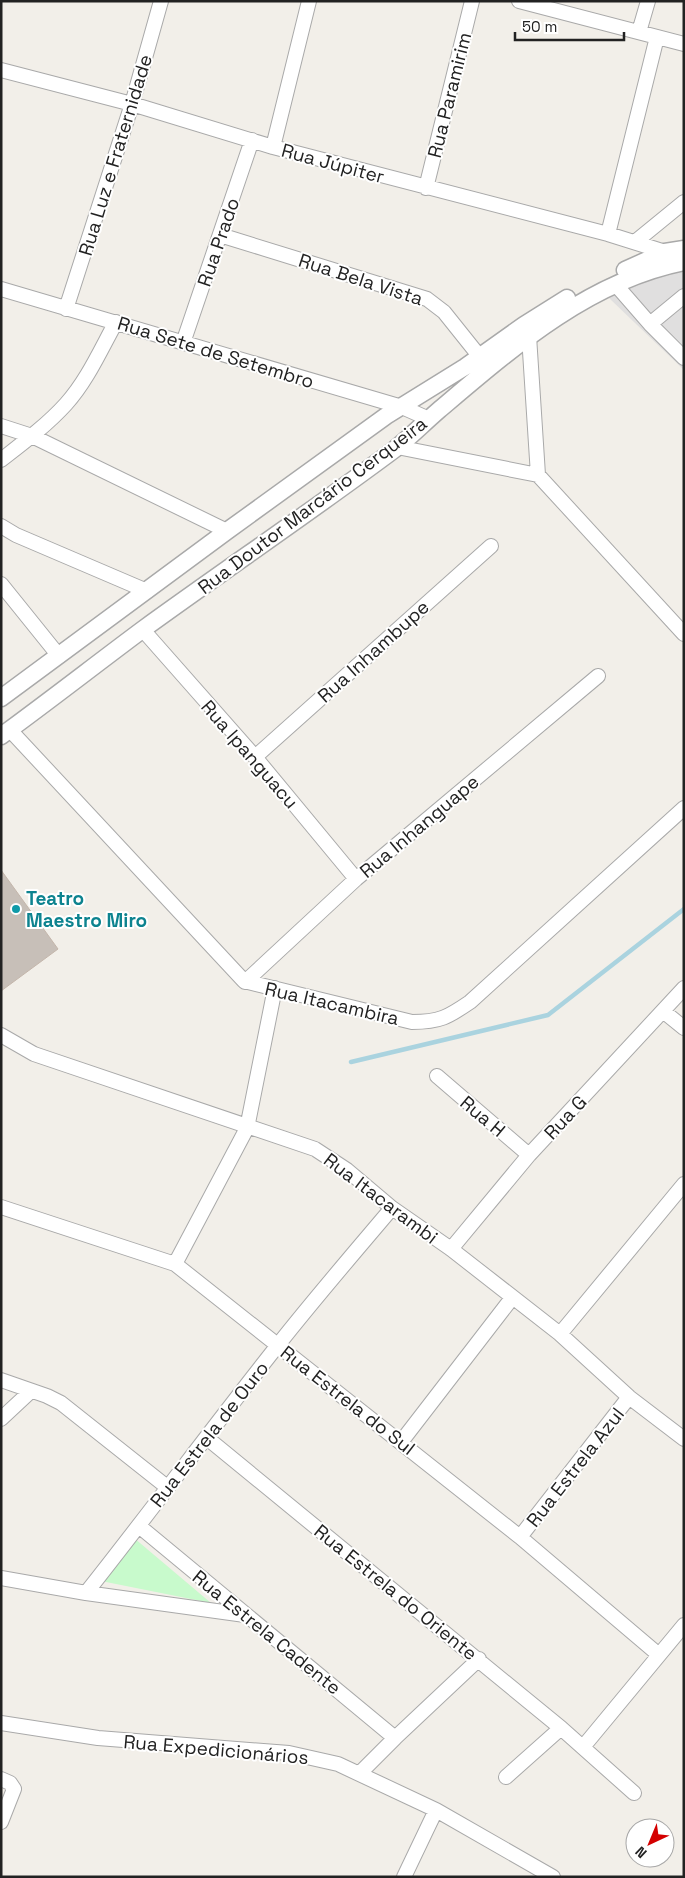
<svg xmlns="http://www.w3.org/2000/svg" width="685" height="1878" font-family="'Space Grotesk',sans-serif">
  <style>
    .residential { fill: #e0dfdf }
    .park { fill: #c8facc }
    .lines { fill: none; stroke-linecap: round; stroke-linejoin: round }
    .stream { stroke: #aad3df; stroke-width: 4.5 }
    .building { fill: #c7bfb8; stroke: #c4b6ab }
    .minor-casing { stroke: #a9a9a9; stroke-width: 16 }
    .tertiary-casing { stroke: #a9a9a9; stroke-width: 19 }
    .minor { stroke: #fff; stroke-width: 14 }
    .tertiary { stroke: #fff; stroke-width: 16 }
    .culture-dot { fill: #0f9aa8; stroke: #fff; stroke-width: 2 }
    .labels { text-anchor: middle; stroke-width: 4; stroke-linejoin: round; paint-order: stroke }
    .street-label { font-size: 19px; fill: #222; stroke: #fff }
    .culture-label { font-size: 19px; font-weight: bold; fill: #0d838f; stroke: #fff; text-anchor: start }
  </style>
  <rect width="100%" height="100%" fill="#f2efe9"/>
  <path class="residential" d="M 684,270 L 684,370 L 609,298 L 646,280 Z"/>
  <path class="park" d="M 134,1538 L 211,1603 L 101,1581 Z"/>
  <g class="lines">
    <path class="stream" d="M 351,1062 L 548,1015 L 684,909"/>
  </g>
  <path class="building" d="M 1,870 L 58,949 L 1,991 Z"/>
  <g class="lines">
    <defs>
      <path id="minor" d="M 519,1 L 684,44
        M 639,32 L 648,1
        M 1,70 L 132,104 L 273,147 L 608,234 L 665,252
        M 273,147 L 309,1
        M 426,188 L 472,1
        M 608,234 L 657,37
        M 220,235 L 427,299 L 444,312 L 480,357
        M 635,242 L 684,202
        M 616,285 L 650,324 L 684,358
        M 1,289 L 402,407 L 429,419
        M 66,309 L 132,104 L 161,1
        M 650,324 L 684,296
        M 183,343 L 252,140
        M 1,426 L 32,436 L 227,531
        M 397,447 L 538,475 L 529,336
        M 1,460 C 23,443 47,425 66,404 C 87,381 101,349 116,322
        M 538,475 L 684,634
        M 1,526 L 16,535 L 147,591
        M 1,584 L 59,656
        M 143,630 L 255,757 L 356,879
        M 10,730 L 244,981 L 412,1022 C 440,1022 448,1017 470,1002 L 684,808
        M 255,757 L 491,546
        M 245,982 L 356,879 L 598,676
        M 663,1011 L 684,1028
        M 1,1035 L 34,1054 L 315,1149 L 347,1170 L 392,1208 L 451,1249 L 560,1334 L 629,1397 L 684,1439
        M 437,1076 L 529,1155
        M 1,1207 L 175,1264 L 520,1537 L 659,1655
        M 451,1249 L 529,1155 L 684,988
        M 175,1264 L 247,1128 L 275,988
        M 560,1334 L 684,1184
        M 1,1380 L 47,1396 L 61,1403 L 167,1487
        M 1,1419 L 31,1391
        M 207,1438 L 561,1728 L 634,1793
        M 401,1442 L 512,1298
        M 139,1526 L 395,1738
        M 520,1537 L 629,1397
        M 1,1578 L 86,1593 L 245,1615
        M 86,1593 C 151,1511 213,1427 278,1345 C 315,1298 354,1253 392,1208
        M 1,1723 L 98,1738 L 289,1753 L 338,1764 L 436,1810 L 553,1877
        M 583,1747 L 684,1625
        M 360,1773 L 395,1738 L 479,1659
        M 506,1777 L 561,1728
        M 1,1779 L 10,1783 L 14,1789 L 1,1822
        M 404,1877 L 436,1810"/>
      <path id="tertiary" d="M 625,270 L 665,252 L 684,249
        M 1,698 L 227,531 L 386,416 L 465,367 L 524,325 L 567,298
        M 1,736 C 49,701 95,665 142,630 C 226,569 312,511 395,449 C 410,437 424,423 439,410 C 511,349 588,281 684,262"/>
    </defs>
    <use href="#minor" class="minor-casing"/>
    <use href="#tertiary" class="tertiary-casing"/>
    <use href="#minor" class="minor"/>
    <use href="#tertiary" class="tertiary"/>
  </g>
  <circle class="culture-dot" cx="16" cy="909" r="5"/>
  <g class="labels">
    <g class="street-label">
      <text transform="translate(449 95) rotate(-76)" y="7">Rua Paramirim</text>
      <text transform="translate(115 155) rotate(-73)" y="7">Rua Luz e Fraternidade</text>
      <text transform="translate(333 163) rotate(15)" y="7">Rua Júpiter</text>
      <text transform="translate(218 242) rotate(-71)" y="7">Rua Prado</text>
      <text transform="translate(361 279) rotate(18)" y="7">Rua Bela Vista</text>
      <text transform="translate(216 352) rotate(17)" y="7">Rua Sete de Setembro</text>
      <text transform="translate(312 505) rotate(-37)" y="7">Rua Doutor Marcário Cerqueira</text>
      <text transform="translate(373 651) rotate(-42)" y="7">Rua Inhambupe</text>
      <text transform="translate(250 754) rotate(49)" y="7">Rua Ipanguacu</text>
      <text transform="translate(419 826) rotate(-40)" y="7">Rua Inhanguape</text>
      <text transform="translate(332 1003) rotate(13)" y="7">Rua Itacambira</text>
      <text transform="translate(483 1116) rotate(40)" y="7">Rua H</text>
      <text transform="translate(565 1117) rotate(-47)" y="7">Rua G</text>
      <text transform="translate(381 1198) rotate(37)" y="7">Rua Itacarambi</text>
      <text transform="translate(348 1400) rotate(38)" y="7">Rua Estrela do Sul</text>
      <text transform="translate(209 1434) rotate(-52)" y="7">Rua Estrela de Ouro</text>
      <text transform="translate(575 1467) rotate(-52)" y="7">Rua Estrela Azul</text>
      <text transform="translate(396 1592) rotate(39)" y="7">Rua Estrela do Oriente</text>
      <text transform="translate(267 1632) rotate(39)" y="7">Rua Estrela Cadente</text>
      <text transform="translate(216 1749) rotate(5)" y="7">Rua Expedicionários</text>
    </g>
    <g class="culture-label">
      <text x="26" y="905">Teatro<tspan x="26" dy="22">Maestro Miro</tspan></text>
    </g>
  </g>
  <rect width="685" height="1878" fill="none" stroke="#222222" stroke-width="5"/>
  <g transform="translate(650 1843) rotate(224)"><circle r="24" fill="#ffffff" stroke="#a7a7a7"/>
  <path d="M0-4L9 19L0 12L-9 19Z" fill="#d40000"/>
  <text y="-8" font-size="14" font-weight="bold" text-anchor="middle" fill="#222222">N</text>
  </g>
  <path d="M515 32v8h109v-8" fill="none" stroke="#222222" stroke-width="2.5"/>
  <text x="522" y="32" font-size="15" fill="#222222" stroke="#ffffff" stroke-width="4" paint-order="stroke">50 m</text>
</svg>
